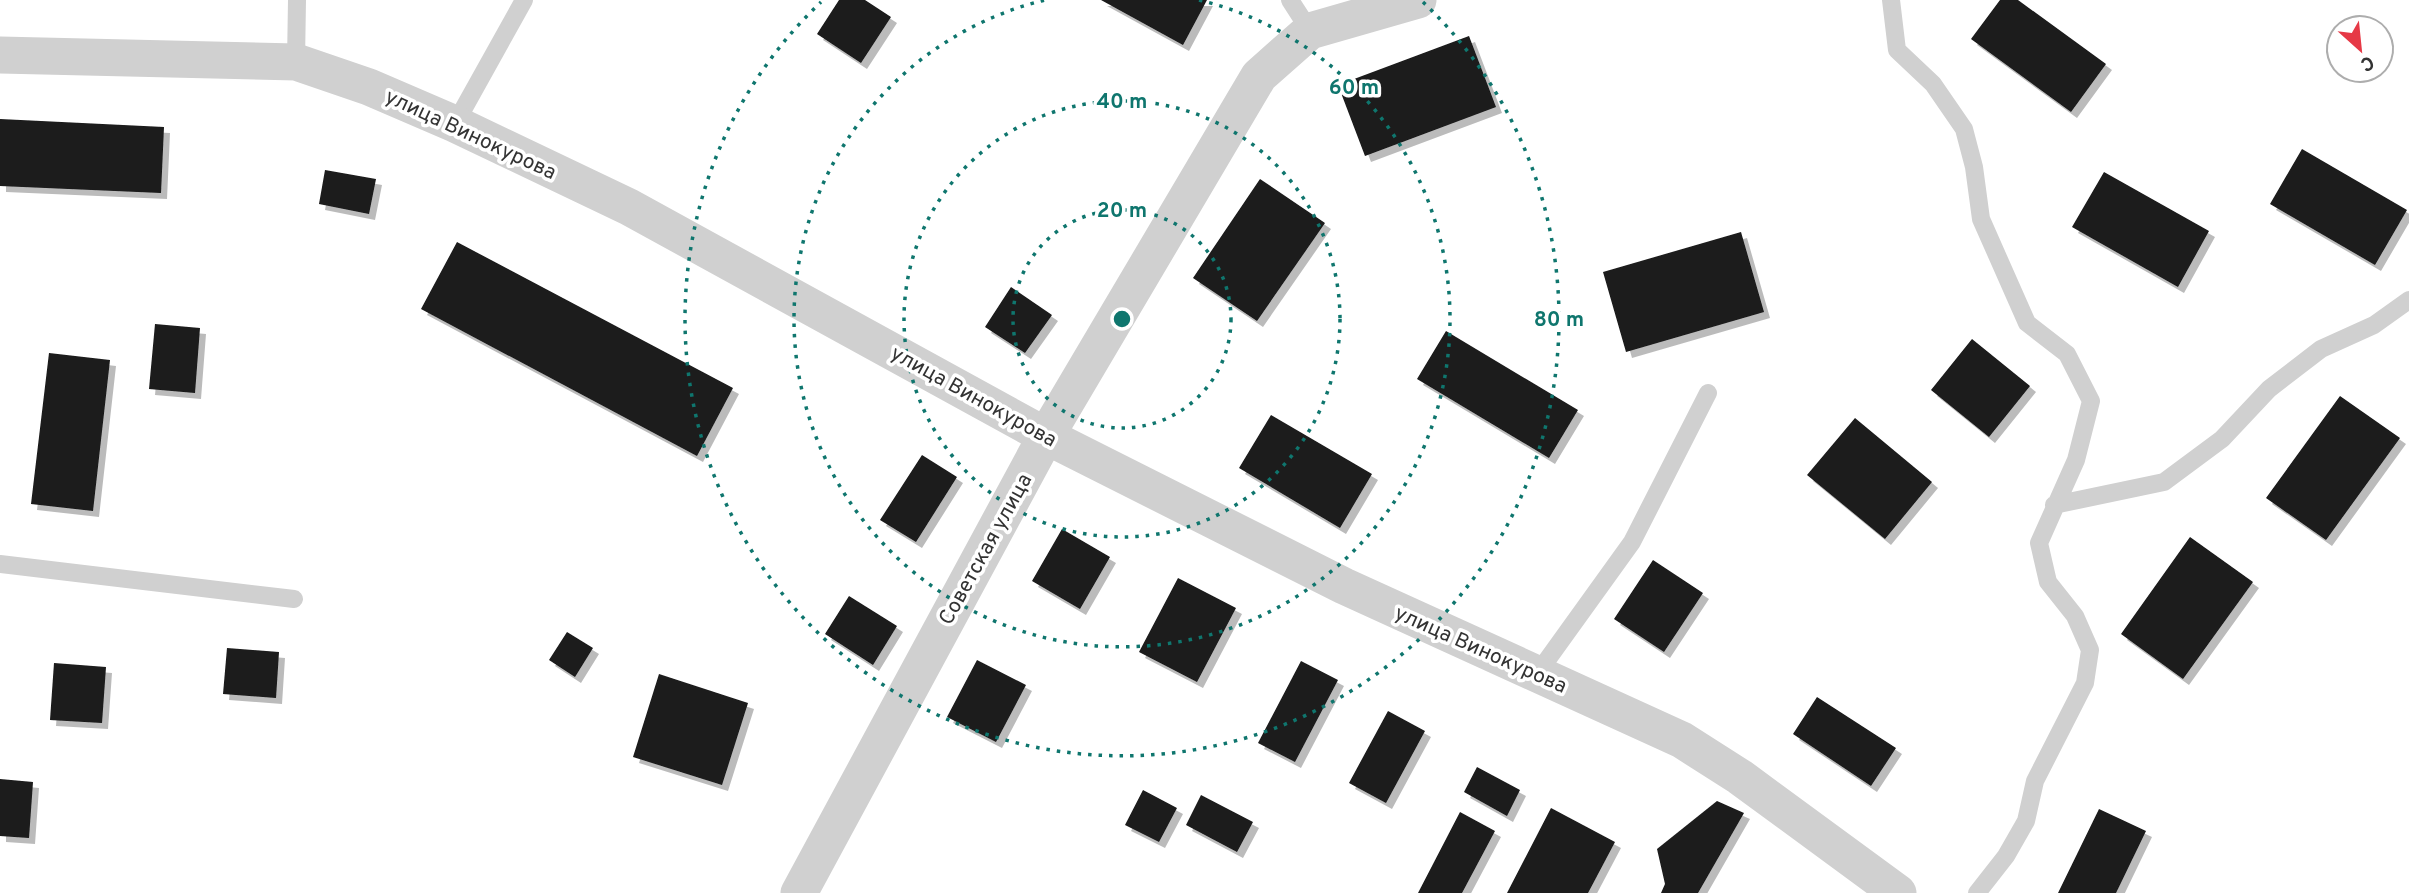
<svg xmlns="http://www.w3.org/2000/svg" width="2409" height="893" font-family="Overpass,sans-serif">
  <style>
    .building { fill: #1a1a1a; filter: url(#shadow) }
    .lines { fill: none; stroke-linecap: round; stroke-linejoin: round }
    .lane { stroke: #d0d0d0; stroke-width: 18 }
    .street { stroke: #d0d0d0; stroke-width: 37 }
    .ring { fill: none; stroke: #0f766e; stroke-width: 3.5; stroke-dasharray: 3.5 7 }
    .labels { text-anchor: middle; stroke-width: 7; stroke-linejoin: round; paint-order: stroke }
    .street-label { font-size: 21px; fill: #333; stroke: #fff }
    .centre { fill: #0f766e; stroke: #fff; stroke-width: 3.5 }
    .ring-label { font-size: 21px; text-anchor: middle; font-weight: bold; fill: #0f766e; stroke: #fff; stroke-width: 7; stroke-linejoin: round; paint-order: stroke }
  </style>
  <defs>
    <filter id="shadow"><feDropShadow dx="6" dy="6" stdDeviation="0" flood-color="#0004"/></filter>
  </defs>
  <rect width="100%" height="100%" fill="#fff"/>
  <path class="building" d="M 839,0 L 865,0 L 891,17 L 861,63 L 817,34 Z
    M 1101,0 L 1207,0 L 1183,45 Z
    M 2000,0 L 2018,0 L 2106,64 L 2071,112 L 1971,39 Z
    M 1469,36 L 1496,107 L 1365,156 L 1338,85 Z
    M 0,119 L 164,127 L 161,193 L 0,186 Z
    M 2302,149 L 2407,210 L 2375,265 L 2270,204 Z
    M 325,170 L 376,179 L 369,214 L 319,204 Z
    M 2104,172 L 2209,231 L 2178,287 L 2072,227 Z
    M 1260,179 L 1325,223 L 1257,321 L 1193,278 Z
    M 1741,232 L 1764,312 L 1626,352 L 1603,272 Z
    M 457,242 L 733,388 L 697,456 L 421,309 Z
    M 1011,287 L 1052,315 L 1025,353 L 985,327 Z
    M 155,324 L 200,328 L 195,393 L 149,389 Z
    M 1446,331 L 1578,410 L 1549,458 L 1417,379 Z
    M 1972,339 L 2030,386 L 1989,437 L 1931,390 Z
    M 49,353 L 110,360 L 93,511 L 31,504 Z
    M 2340,396 L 2400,438 L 2326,540 L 2266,498 Z
    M 1271,415 L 1372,474 L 1340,528 L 1239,468 Z
    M 1855,418 L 1932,482 L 1885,539 L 1807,475 Z
    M 922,455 L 957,477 L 916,542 L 880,520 Z
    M 1062,529 L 1110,557 L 1080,609 L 1032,581 Z
    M 2190,537 L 2253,582 L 2183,679 L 2121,634 Z
    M 1653,560 L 1703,593 L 1664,652 L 1614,619 Z
    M 1178,578 L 1236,608 L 1197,682 L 1139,652 Z
    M 849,596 L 897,626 L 873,665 L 825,634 Z
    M 567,632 L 593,648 L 575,677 L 549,660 Z
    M 227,648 L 279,652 L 276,698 L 223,694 Z
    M 977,660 L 1026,685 L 996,742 L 947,717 Z
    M 1301,661 L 1338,680 L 1295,762 L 1258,743 Z
    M 54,663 L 106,667 L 102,723 L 50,720 Z
    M 659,674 L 748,703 L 722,785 L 633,757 Z
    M 1817,697 L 1896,748 L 1871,786 L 1793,734 Z
    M 1388,711 L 1425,731 L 1386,803 L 1349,783 Z
    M 1477,767 L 1520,790 L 1507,816 L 1464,792 Z
    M 0,779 L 33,782 L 29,838 L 0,836 Z
    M 1143,790 L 1177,808 L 1159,842 L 1125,825 Z
    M 1201,795 L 1253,822 L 1237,852 L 1186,825 Z
    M 1717,801 L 1744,813 L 1698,893 L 1661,893 L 1665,884 L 1657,849 Z
    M 1551,808 L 1615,842 L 1588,893 L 1507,893 Z
    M 2099,809 L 2146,831 L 2116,893 L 2058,893 Z
    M 1460,812 L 1495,831 L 1462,893 L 1418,893 Z"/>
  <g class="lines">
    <path class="lane" d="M 1290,0 L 1310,31
      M 1891,0 L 1897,50 L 1933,84 L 1964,129 L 1974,167 L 1981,219 L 2027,323 L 2067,354 L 2091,401 L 2076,460 L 2039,543 L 2048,582 L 2075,616 L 2090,650 L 2085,683 L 2035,781 L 2026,821 L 2006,856 L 1977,893
      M 296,62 L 297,0
      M 455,124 L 524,0
      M 2054,505 L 2164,482 L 2222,439 L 2269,389 L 2321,349 L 2374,325 L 2409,300
      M 0,564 L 294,599
      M 1537,674 L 1632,542 L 1708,393"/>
    <path class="street" d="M 0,55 L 296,62 L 369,87 L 455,124 L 629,207 L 1046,436 L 1344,586 L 1682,740 L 1740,777 L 1898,893
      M 799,893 L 1046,436 L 1259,76 L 1310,31 L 1418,0"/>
  </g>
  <g class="ring">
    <circle cx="1122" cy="319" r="109"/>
    <circle cx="1122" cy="319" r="218"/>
    <path d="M1199 0A328 328 0 1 1 1045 0"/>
    <path d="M1423 2A437 437 0 1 1 821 2"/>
  </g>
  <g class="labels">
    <g class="street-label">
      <text transform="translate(471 134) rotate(25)" y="7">улица Винокурова</text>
      <text transform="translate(974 396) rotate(29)" y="7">улица Винокурова</text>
      <text transform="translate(985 549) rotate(-61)" y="7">Советская улица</text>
      <text transform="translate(1481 649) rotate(24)" y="7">улица Винокурова</text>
    </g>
  </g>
  <circle cx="1122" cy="319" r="10" class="centre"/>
  <g class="ring-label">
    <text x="1354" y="94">60 m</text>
    <text x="1122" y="108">40 m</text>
    <text x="1122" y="217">20 m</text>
    <text x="1559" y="326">80 m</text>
  </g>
  <g transform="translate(2360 49) rotate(153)"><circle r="33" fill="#ffffff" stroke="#adadad" stroke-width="2"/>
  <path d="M0-5L12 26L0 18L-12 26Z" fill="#e63946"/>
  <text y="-10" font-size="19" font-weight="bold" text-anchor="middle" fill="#333333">С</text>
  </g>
</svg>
